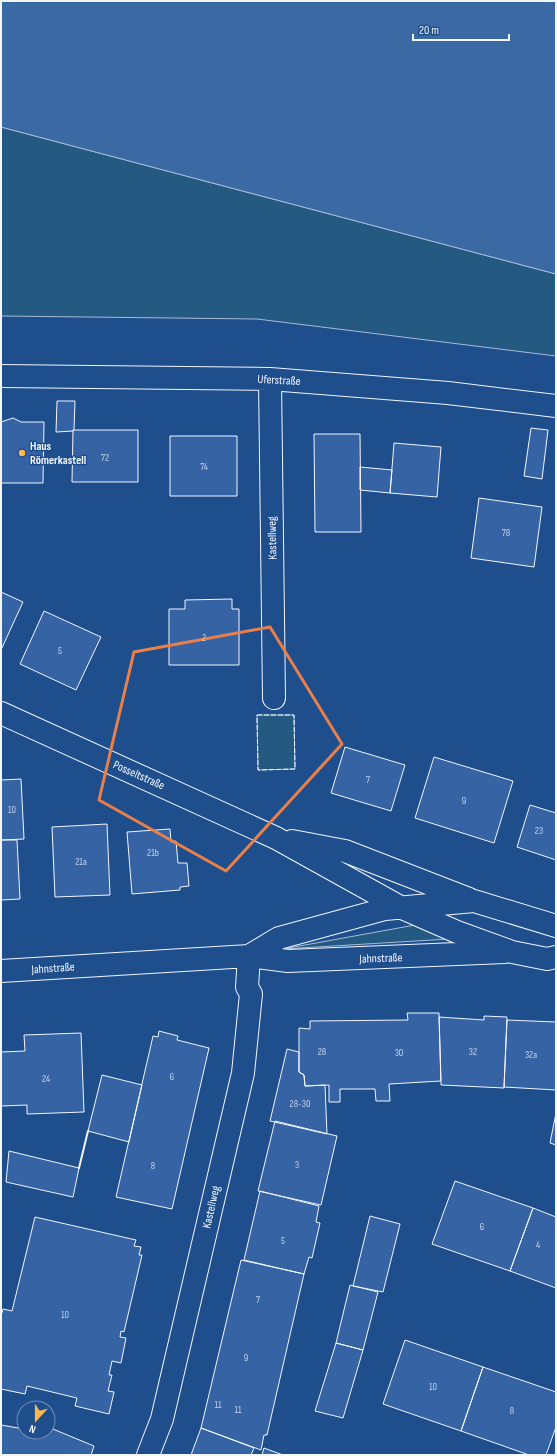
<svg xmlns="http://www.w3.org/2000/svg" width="557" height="1456" font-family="'Sofia Sans Condensed',sans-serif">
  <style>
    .green { fill: #245a82; stroke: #a8bbd7 }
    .water { fill: #3b69a3; stroke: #a8bbd7 }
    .building { fill: #3563a3; stroke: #f2f6ff }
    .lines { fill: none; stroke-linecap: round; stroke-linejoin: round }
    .minor-casing { stroke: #f2f6ff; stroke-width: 24 }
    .minor { stroke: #1f4e8c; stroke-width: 22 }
    .fence { stroke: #f2f6ff; stroke-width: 1; stroke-dasharray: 5 2; stroke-linecap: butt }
    .wall { stroke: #f2f6ff; stroke-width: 2 }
    .marked { fill: none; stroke: #ea8049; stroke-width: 3; stroke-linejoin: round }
    .poi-dot { fill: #ffb74d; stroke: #1f4e8c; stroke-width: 1.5 }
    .labels { text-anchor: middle; stroke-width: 3; stroke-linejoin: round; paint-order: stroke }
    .number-label { font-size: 10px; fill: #c3d1e8 }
    .street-label { font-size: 12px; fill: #f2f6ff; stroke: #1f4e8c }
    .poi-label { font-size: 12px; font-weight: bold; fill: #f2f6ff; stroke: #1f4e8c; text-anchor: start }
  </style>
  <rect width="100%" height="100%" fill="#1f4e8c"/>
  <path class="green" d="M 1,127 L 556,274 L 556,356 L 257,319 L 1,316 Z
    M 257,715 L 294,715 L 295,769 L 258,770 Z
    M 415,925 L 449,939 L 283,949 Z"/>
  <path class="water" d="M 1,1 L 556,1 L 556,274 L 1,127 Z"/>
  <path class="building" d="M 57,401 L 75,401 L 74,430 L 73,431 L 56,432 Z
    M 13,418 L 21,422 L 44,422 L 43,483 L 1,483 L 1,422 Z
    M 531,428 L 548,430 L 542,479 L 524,476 Z
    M 73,430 L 138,430 L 138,482 L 72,482 Z
    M 314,434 L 360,434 L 361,532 L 315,532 Z
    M 170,436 L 237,436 L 237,496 L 170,496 Z
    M 394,443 L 441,447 L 437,497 L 390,493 Z
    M 360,467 L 392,470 L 390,493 L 360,490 Z
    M 479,498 L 542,507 L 534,567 L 471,558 Z
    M 1,592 L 23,602 L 1,650 Z
    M 232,599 L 232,609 L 239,609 L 239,665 L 169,665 L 169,609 L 185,609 L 185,600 Z
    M 44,611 L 101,637 L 76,690 L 20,664 Z
    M 345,747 L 405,765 L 391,811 L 331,793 Z
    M 434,757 L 513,781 L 494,843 L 415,818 Z
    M 21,779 L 24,839 L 1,840 L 1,780 Z
    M 530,805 L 556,813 L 556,860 L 517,847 Z
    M 107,824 L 110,895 L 55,897 L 52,827 Z
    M 170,829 L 171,842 L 176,841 L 178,863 L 187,863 L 189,886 L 180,887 L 180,890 L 132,894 L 127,832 Z
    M 1,840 L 17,840 L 20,899 L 1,900 Z
    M 407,1013 L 439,1013 L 441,1081 L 389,1084 L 390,1101 L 376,1101 L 375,1089 L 340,1089 L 340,1102 L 329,1102 L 329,1085 L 305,1086 L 304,1075 L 299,1072 L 299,1028 L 310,1029 L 310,1021 L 408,1020 Z
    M 484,1016 L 507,1017 L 504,1088 L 441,1085 L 439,1017 L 484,1020 Z
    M 507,1020 L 556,1022 L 556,1090 L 504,1087 Z
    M 159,1031 L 178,1036 L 177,1040 L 209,1048 L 172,1209 L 116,1197 L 153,1036 L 158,1037 Z
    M 81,1033 L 84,1112 L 27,1114 L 27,1105 L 1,1106 L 1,1052 L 25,1051 L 24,1035 Z
    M 287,1049 L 299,1052 L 299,1072 L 304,1075 L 305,1086 L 325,1085 L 327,1134 L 270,1121 Z
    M 102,1075 L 142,1085 L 129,1142 L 88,1131 Z
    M 556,1113 L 556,1145 L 550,1143 Z
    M 275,1121 L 337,1136 L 321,1205 L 258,1191 Z
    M 9,1151 L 79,1168 L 73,1197 L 6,1182 Z
    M 455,1181 L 533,1208 L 510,1271 L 432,1244 Z
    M 260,1191 L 319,1206 L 316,1222 L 320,1223 L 312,1258 L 309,1257 L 304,1274 L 244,1260 Z
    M 533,1208 L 556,1217 L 556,1288 L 510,1271 Z
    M 370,1216 L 400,1224 L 383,1292 L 353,1286 Z
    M 35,1217 L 136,1240 L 134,1246 L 141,1247 L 139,1255 L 142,1255 L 124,1332 L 121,1331 L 120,1337 L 126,1338 L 121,1363 L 112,1361 L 109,1375 L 112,1375 L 108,1391 L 114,1392 L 109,1414 L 75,1406 L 77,1398 L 27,1386 L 25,1394 L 1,1389 L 1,1316 L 3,1309 L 12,1311 Z
    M 241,1260 L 304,1274 L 267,1435 L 264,1435 L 261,1450 L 201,1428 Z
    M 350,1285 L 378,1292 L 363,1350 L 336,1343 Z
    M 405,1340 L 483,1367 L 461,1431 L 383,1404 Z
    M 336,1343 L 363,1350 L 343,1418 L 315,1411 Z
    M 483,1367 L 556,1392 L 556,1427 L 546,1455 L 529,1455 L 461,1431 Z
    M 1,1425 L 24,1429 L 24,1432 L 48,1432 L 48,1427 L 94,1446 L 91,1455 L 1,1455 Z
    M 201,1428 L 254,1448 L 251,1455 L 191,1455 Z
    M 264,1448 L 283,1455 L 262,1455 Z"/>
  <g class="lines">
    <defs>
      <path id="minor" d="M 1,376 L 270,379 L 448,393 L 556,406
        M 270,379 L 274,698
        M 1,713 L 276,838 L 402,908 L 457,932 L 512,952 L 547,959 L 556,957
        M 292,841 L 345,851 L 469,899
        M 249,956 L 279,938 L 385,909 L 474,901 L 556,926
        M 1,971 L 249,956 L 288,961 L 505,952
        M 148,1455 L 162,1419 L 243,1073 L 251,994 L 247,987 L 249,956"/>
    </defs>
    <use href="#minor" class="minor-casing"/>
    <use href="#minor" class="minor"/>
    <path class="fence" d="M 257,715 L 294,715 L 295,769 L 258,770 Z"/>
    <path class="wall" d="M 79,1168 L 88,1131"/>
  </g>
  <path class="marked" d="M 270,627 L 342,744 L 226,871 L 99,800 L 134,652 Z"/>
  <circle class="poi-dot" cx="22" cy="453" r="4"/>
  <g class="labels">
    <g class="number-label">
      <text x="105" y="461">72</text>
      <text x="204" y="470">74</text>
      <text x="506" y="536">78</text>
      <text x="204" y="641">2</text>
      <text x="60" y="654">5</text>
      <text x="368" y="783">7</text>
      <text x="464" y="804">9</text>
      <text x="12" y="813">10</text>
      <text x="539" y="834">23</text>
      <text x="153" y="856">21b</text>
      <text x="81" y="865">21a</text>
      <text x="322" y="1055">28</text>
      <text x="473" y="1055">32</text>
      <text x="399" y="1056">30</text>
      <text x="531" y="1058">32a</text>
      <text x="172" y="1080">6</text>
      <text x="46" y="1082">24</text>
      <text x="300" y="1107">28-30</text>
      <text x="297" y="1168">3</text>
      <text x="153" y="1169">8</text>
      <text x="482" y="1230">6</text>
      <text x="283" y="1244">5</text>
      <text x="538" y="1248">4</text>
      <text x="258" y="1303">7</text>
      <text x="65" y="1318">10</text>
      <text x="246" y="1361">9</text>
      <text x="433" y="1390">10</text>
      <text x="218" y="1408">11</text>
      <text x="238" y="1413">11</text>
      <text x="512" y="1414">8</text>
    </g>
    <g class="street-label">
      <text transform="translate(279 380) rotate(3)" y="4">Uferstraße</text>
      <text transform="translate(272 538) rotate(-91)" y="4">Kastellweg</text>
      <text transform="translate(139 775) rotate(24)" y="4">Posseltstraße</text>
      <text transform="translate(381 958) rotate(-2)" y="4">Jahnstraße</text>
      <text transform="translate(53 968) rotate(-4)" y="4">Jahnstraße</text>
      <text transform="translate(211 1207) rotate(-77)" y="4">Kastellweg</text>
    </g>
    <g class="poi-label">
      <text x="30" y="450">Haus<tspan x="30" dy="14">Römerkastell</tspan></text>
    </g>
  </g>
  <rect width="557" height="1456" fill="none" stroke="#f2f6ff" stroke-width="4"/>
  <g transform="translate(36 1420) rotate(201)"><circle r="19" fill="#1f4e8c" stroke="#7391ba"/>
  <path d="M0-3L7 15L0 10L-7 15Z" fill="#ffb74d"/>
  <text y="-6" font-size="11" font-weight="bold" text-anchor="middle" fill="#f2f6ff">N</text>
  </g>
  <path d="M413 34v6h96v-6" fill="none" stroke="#f2f6ff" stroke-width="2"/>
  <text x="419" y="34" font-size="12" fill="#f2f6ff" stroke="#1f4e8c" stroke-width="3" paint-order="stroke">20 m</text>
</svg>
